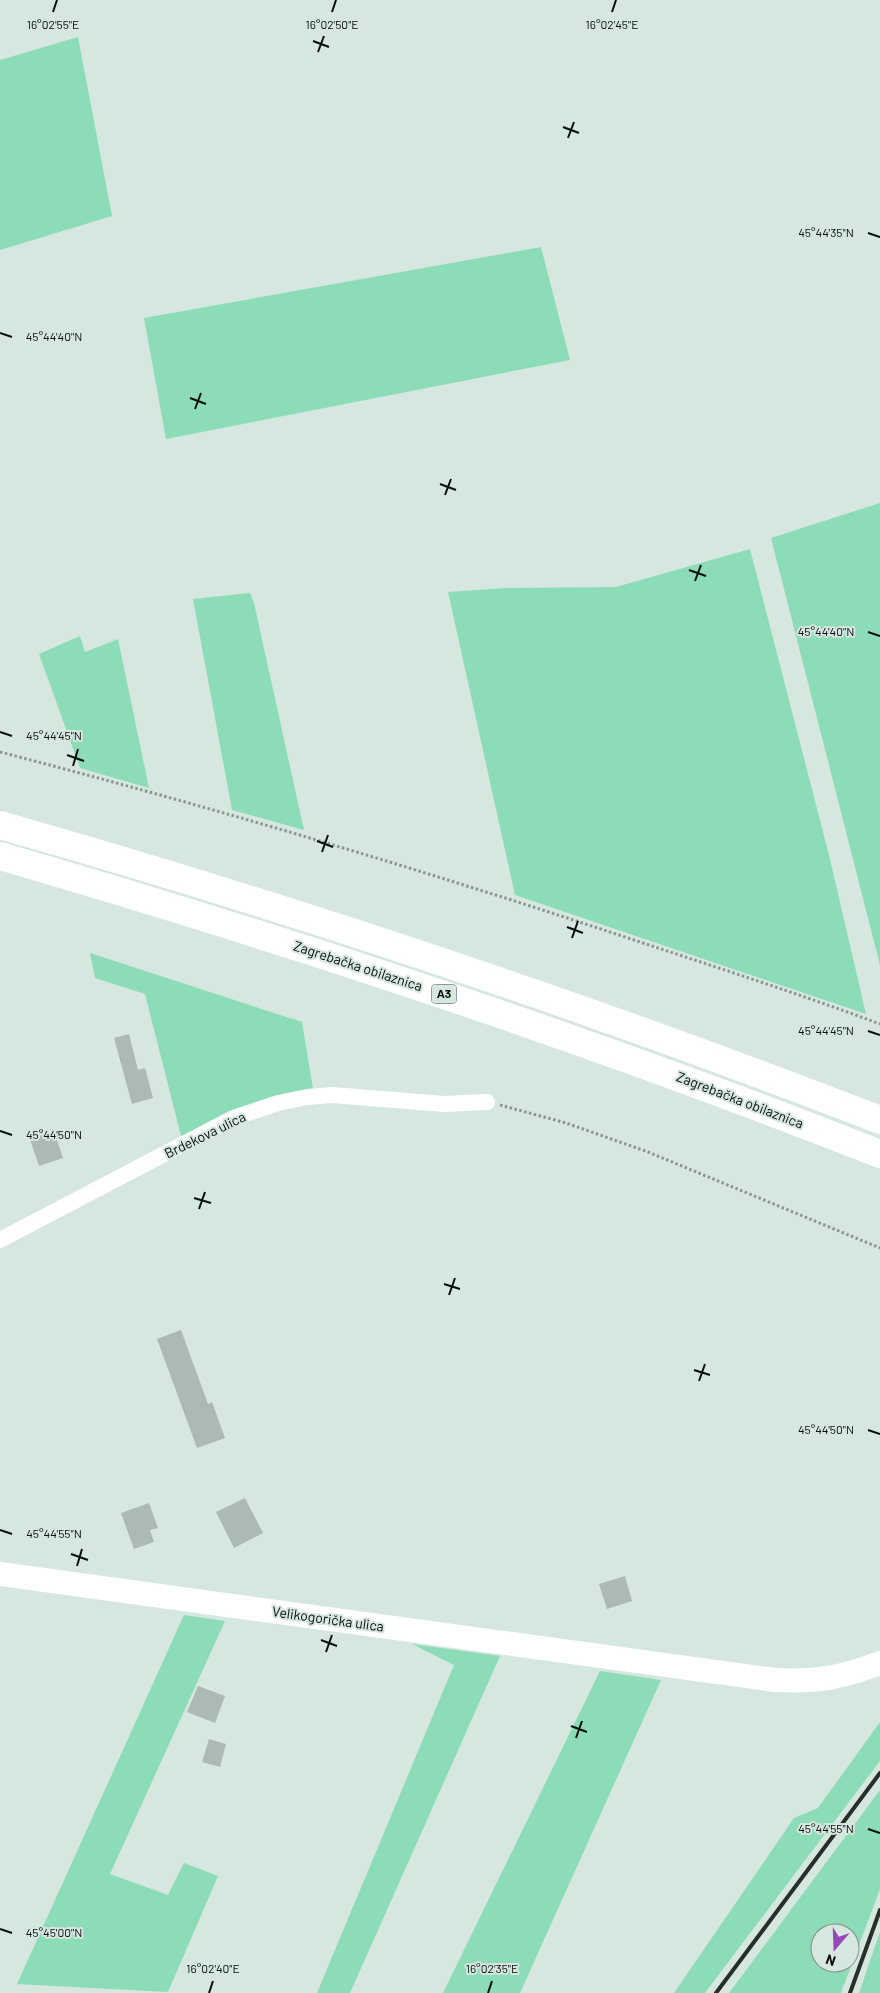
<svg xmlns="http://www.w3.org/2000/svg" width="880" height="1993" font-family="Barlow,sans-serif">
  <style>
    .green { fill: #8cdcb8; fill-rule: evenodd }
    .building { fill: #abbbb3 }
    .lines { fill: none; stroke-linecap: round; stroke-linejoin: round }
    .path { stroke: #8a9791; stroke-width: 3; stroke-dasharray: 2.5 2.5; stroke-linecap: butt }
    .street { stroke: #fff; stroke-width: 16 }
    .secondary { stroke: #fff; stroke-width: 24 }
    .highway { stroke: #fff; stroke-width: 28 }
    .rail { stroke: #272f2b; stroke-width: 4 }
    .ticks { fill: none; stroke: #080e0b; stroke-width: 2 }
    .labels { text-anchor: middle; stroke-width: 4; stroke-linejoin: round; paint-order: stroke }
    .shield { fill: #d6e7df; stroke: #464f4b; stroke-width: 1 }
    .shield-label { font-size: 12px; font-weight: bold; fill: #080e0b }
    .street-label { font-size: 14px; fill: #080e0b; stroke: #d6e7df }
    .ticks-label { font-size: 12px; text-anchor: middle; fill: #080e0b; stroke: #d6e7df; stroke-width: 4; stroke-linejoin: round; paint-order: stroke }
  </style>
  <rect width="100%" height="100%" fill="#d6e7df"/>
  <path class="green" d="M 78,37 L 112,216 L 0,250 L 0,60 Z
    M 541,247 L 570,360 L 166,439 L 144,318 Z
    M 880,503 L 880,965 L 771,538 Z
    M 750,549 L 829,855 L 866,1014 L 515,895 L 448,592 L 507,588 L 616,587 Z
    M 250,593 L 254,603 L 304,830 L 232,810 L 193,599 Z
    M 80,636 L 85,652 L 118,639 L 149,788 L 80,768 L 39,654 Z
    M 90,953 L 302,1022 L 313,1089 L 181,1136 L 145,994 L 95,978 Z
    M 184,1615 L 225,1621 L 110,1874 L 168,1895 L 184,1863 L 218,1876 L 168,1992 L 17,1984 Z
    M 412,1644 L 500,1656 L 350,1993 L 317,1993 L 454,1665 Z
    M 600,1671 L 661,1680 L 520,1993 L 443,1993 Z
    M 880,1722 L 880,1761 L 705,1993 L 674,1993 L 794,1818 L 818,1808 Z
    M 880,1790 L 880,1889 L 841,1993 L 729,1993 ZM 820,1933 L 850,1933 L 850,1963 L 820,1963 Z
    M 880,1932 L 880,1993 L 859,1993 Z"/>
  <path class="building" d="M 129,1034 L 138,1070 L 145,1068 L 153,1098 L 132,1104 L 114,1038 Z
    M 54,1131 L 63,1158 L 39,1166 L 30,1139 Z
    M 181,1330 L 208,1404 L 212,1402 L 225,1438 L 197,1448 L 157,1339 Z
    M 245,1498 L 263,1533 L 234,1548 L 216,1512 Z
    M 149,1503 L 158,1528 L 150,1530 L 154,1542 L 134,1549 L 121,1513 Z
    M 625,1576 L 632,1601 L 607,1609 L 599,1584 Z
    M 198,1686 L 225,1696 L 215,1723 L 187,1712 Z
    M 209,1739 L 226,1744 L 220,1767 L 202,1762 Z"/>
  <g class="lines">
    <path class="path" d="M 0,752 C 220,809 437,874 652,946 C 728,971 805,996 880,1024
      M 500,1105 L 566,1123 L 648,1152 L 880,1248"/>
    <path class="street" d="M 0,1240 L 233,1118 L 278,1103 L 307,1097 L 332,1095 L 444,1104 L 487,1102"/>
    <path class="secondary" d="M 0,1574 L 775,1680 C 817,1682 841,1678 880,1663"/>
    <path class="highway" d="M 0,825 C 298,910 591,1008 880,1120
      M 0,856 C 299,943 591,1040 880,1154"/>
    <path class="rail" d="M 716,1993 L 880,1773
      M 850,1993 L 880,1910"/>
  </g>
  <path class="ticks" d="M 53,12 L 57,0M 332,12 L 336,0M 612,12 L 616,0M 313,41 L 329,47M 318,52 L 324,36M 563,127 L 579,133M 568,138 L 574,122M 868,233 L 880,237M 0,333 L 12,337M 190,398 L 206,404M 195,409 L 201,393M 440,484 L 456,490M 445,495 L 451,479M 689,570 L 706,576M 695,581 L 701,565M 868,632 L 880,636M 0,732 L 12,736M 67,755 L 84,761M 73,766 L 78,749M 317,841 L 333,847M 322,852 L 328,835M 567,927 L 583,933M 572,938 L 578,921M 868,1031 L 880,1035M 0,1131 L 12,1135M 194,1198 L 211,1203M 199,1209 L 205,1192M 444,1284 L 460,1289M 449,1295 L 455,1278M 694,1370 L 710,1375M 699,1381 L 705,1364M 868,1430 L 880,1434M 0,1530 L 12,1534M 71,1554 L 88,1560M 77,1566 L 82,1549M 321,1640 L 337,1646M 326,1652 L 332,1635M 571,1726 L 587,1732M 576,1738 L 582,1721M 868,1829 L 880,1833M 0,1929 L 12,1933M 209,1993 L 213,1981M 488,1993 L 492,1981"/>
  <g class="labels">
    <rect class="shield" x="431.5" y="984.5" width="25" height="19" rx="4"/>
    <g class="shield-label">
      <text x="444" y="998">A3</text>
    </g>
    <g class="street-label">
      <text transform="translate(358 966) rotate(18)" y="5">Zagrebačka obilaznica</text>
      <text transform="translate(740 1100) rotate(21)" y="5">Zagrebačka obilaznica</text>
      <text transform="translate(205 1135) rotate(-26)" y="5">Brdekova ulica</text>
      <text transform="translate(328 1619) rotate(8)" y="5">Velikogorička ulica</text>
    </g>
  </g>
  <g class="ticks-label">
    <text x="612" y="29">16°02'45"E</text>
    <text x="53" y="29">16°02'55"E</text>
    <text x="332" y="29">16°02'50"E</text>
    <text x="826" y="237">45°44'35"N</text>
    <text x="54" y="341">45°44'40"N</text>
    <text x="826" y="636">45°44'40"N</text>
    <text x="54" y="740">45°44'45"N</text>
    <text x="826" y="1035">45°44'45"N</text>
    <text x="54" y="1139">45°44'50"N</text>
    <text x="826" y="1434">45°44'50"N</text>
    <text x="54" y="1538">45°44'55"N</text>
    <text x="826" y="1833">45°44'55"N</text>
    <text x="54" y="1937">45°45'00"N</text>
    <text x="213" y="1973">16°02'40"E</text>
    <text x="492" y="1973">16°02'35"E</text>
  </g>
  <g transform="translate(835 1948) rotate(199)"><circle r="24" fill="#d6e7df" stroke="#84908a"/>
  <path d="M0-4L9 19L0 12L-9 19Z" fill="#9648b8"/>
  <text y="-8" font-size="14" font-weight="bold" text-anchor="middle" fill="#080e0b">N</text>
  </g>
</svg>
